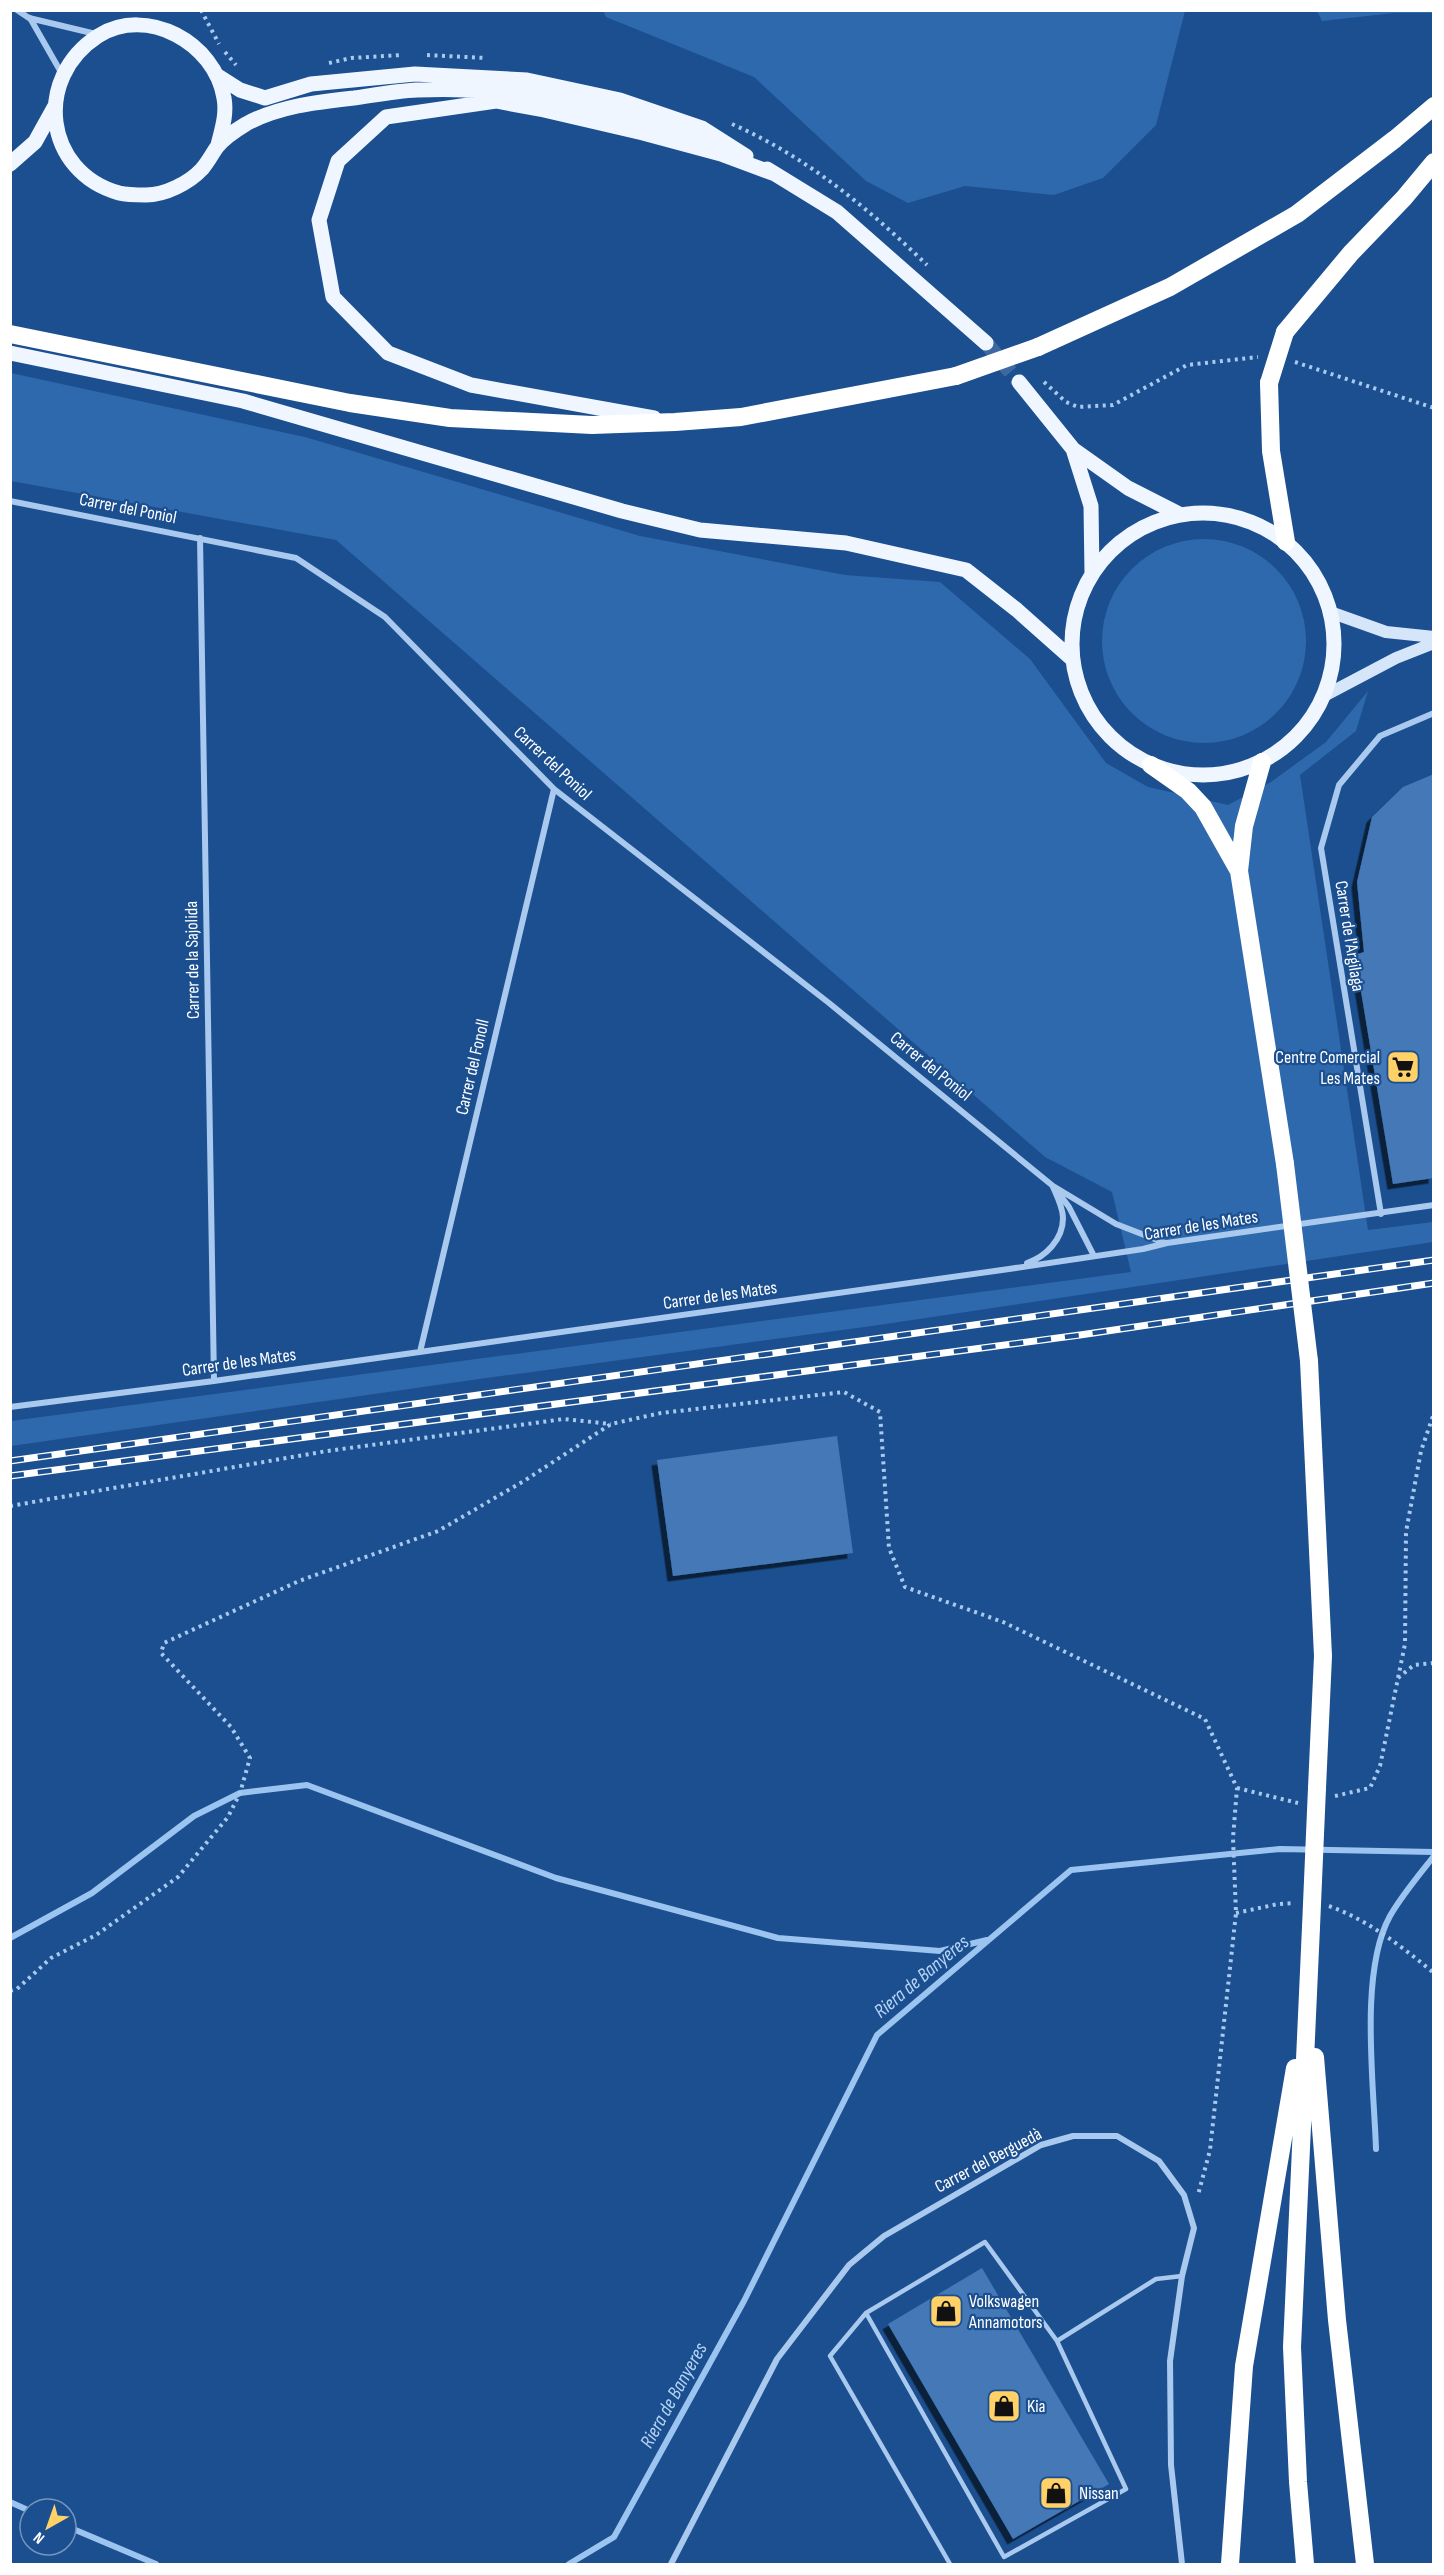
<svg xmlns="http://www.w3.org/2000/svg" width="1444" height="2575" font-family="'Sofia Sans Condensed',sans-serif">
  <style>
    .green { fill: #2e69ad }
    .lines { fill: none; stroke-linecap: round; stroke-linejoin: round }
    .stream { stroke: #9cc4f0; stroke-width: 6 }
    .building { fill: #4478b7; filter: url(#shadow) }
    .primary-tunnel { stroke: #3d69a0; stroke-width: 15; stroke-dasharray: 15 8; stroke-linecap: butt }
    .path { stroke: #a9c9ee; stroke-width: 4; stroke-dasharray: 3 4.5; stroke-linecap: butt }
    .lane { stroke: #a9c9ee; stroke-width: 4.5 }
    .street { stroke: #a9c9ee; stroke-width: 6 }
    .secondary { stroke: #d6e6fa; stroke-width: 12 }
    .primary { stroke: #f0f6ff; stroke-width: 15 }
    .highway { stroke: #fff; stroke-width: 18 }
    .rail-casing { stroke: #fff; stroke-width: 7 }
    .rail { stroke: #1b4f8f; stroke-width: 4.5; stroke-dasharray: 14; stroke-linecap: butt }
    .highway-bridge { stroke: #fff; stroke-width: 18 }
    .labels { text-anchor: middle; stroke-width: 4.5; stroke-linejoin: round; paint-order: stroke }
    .street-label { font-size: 18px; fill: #fff; stroke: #1b4f8f }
    .poi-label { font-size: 18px; fill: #fff; stroke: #1b4f8f; text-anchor: start }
    .water-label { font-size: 20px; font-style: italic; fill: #b5d3f5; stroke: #1b4f8f }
  </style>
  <defs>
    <filter id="shadow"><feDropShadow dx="-5.5" dy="5.5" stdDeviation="0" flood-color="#0009"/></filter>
  </defs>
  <rect width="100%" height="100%" fill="#1b4f8f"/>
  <path class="green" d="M 1433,10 L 1433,13 L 1394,13 L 1322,21 L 1317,11 Z
    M 603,11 L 1185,11 L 1156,125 L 1103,178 L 1054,195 L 965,186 L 908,203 L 866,181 L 754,77 L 606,17 Z
    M 11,373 L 305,437 L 640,536 L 845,575 L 940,582 L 1030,659 L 1106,763 L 1148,787 L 1228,805 L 1271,782 L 1326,742 L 1368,691 L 1356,731 L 1300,775 L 1368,1230 L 1433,1222 L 1433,1242 L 872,1326 L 472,1380 L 11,1446 L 11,1421 L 1131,1272 L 1112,1192 L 1045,1157 L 336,540 L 11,481 Z
    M1102 641a102 102 0 1 1 204 0a102 102 0 1 1-204 0Z"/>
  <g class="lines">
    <path class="stream" d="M 10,1938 L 92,1893 L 194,1816 L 240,1793 L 307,1785 L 556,1878 L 778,1938 L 940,1951 L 987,1940
      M 1376,2149 C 1374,2085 1359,1972 1390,1916 C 1402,1895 1419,1875 1434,1856
      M 10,2502 L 30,2511
      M 66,2526 L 156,2564
      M 569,2564 L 614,2537 L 744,2301 L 877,2035 L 1071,1870 L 1280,1849 L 1434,1852"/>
  </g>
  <path class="building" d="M 1434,774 L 1434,1178 L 1393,1184 L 1355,955 L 1364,952 L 1357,882 L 1372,817 L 1403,787 Z
    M 837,1436 L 853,1553 L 673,1576 L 657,1460 Z
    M 982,2268 L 1109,2484 L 1013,2539 L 888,2324 Z"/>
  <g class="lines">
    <path class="primary-tunnel" d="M 986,343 L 1019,382"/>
    <path class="path" d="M 201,10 L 219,44
      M 225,52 L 236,65
      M 427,55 L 486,58
      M 329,63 L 351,58 L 402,55
      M 732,124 C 807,157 869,209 927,265
      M 1295,362 L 1434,408
      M 1044,382 L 1066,402 L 1078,407 L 1113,405 L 1187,365 L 1258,357
      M 10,1506 L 327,1451 L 564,1419 L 611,1424
      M 1398,1678 L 1414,1665 L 1434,1663
      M 1237,1788 L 1298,1803
      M 1335,1796 L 1370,1788 L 1380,1766 L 1405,1644 L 1406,1532 L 1421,1451 L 1434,1413
      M 1329,1906 C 1368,1920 1401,1946 1434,1973
      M 1236,1913 L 1278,1904 L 1295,1903
      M 10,1991 L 17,1989 L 51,1958 L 96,1935 L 178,1877 L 228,1817 L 240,1793 L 250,1758 L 231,1727 L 161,1653 L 164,1643 L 299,1581 L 438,1531 L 524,1481 L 611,1424 L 661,1413 L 844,1392 L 880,1412 L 889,1548 L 905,1587 L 1003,1622 L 1205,1719 L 1237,1788 L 1233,1838 L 1236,1913 L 1210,2150 L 1198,2195"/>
    <path class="lane" d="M 985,2242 L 1057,2341 L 1126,2489 L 1004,2557 L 866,2313 Z
      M 866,2313 L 830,2356 L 950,2564
      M 1057,2341 L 1156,2279 L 1182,2276"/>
    <path class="street" d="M 17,10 L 29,18 L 96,34
      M 30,18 L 62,74
      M 10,501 L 296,558 L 385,617 L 554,789 L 829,1003 L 1053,1186 L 1116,1224 L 1165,1243
      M 200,538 L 214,1381
      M 1057,1191 L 1069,1207 L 1094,1256
      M 1381,1214 L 1321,848 L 1339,785 L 1380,736 L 1434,713
      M 1027,1263 C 1045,1257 1063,1240 1063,1218 C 1063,1208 1057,1196 1053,1187
      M 420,1352 L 554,789
      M 10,1407 L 214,1381 L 1009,1269 L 1143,1249 L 1167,1243 L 1434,1205
      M 671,2564 L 777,2359 L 849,2265 L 884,2236 L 953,2196 L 1041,2145 L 1073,2136 L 1117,2136 L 1159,2161 L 1184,2195 L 1194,2228 L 1182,2276 L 1170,2361 L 1171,2465 L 1182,2564"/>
    <path class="secondary" d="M 1330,612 L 1386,632 L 1434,637
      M 1324,696 L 1396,658 L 1434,643"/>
    <path class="primary" d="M 218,76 L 240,90 L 265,98 L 311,84 L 415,74 L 527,80 L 620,100 L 702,128 L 746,156
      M 218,145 C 222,129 227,114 224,98 C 215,43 147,5 98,36 C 33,78 44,172 119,193 C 127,195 137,195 146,195 C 165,195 189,183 202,169 C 208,162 212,154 217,147 C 224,138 236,130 246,124 C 279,106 318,102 354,98 C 375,95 396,91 417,90 C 492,87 572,97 643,120 C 656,124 671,127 683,133 C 696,139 708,147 721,154
      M 10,164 L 35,142 L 55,106
      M 767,169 L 837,212 L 986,343
      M 10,353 L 243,401 L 622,511 L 700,530 L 846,543 L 966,570 L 1017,610 L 1072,659
      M 1019,382 L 1073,449 L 1128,488 L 1179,514
      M 654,418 L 471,385 L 388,353 L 333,297 L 319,220 L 338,161 L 386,117 L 496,101 L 544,110 L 643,133 L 721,154 L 775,174
      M 1073,449 L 1091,506 L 1092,573
      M1072 644a131 131 0 1 1 262 0a131 131 0 1 1-262 0Z"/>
    <path class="highway" d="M 1285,332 L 1351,253 L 1404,198 L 1434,162
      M 10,334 L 350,403 L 450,418 L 592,425 L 675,422 L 741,417 L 956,376
      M 1038,347 L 1170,287 L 1297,214 L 1395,139 L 1434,106
      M 1269,383 L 1271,451 L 1286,542
      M 1262,762 L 1244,826 L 1239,871 L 1285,1164
      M 1151,765 L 1188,791 L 1203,807 L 1239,871
      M 1309,1361 L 1323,1656 L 1317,1788
      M 1315,2057 L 1337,2320 L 1365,2564
      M 1230,2564 L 1244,2366 L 1295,2068
      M 1305,2564 L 1298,2482 L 1292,2347 L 1311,1927"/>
    <defs>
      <path id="rail" d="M 10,1461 L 1434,1260
        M 10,1476 L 1080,1335 L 1434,1283"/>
    </defs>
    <use href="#rail" class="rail-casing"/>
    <use href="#rail" class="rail"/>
    <path class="highway-bridge" d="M 956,376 L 1038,347
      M 1269,383 L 1285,332
      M 1285,1164 L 1309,1361
      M 1311,1927 L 1317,1788"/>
  </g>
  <defs>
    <symbol id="supermarket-square" viewBox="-11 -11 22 22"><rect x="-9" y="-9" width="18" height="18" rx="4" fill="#ffd166" stroke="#1b4f8f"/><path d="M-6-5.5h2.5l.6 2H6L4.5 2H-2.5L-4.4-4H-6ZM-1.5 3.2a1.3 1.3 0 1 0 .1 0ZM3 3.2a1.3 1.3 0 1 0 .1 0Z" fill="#111"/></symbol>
    <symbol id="shop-square" viewBox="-11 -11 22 22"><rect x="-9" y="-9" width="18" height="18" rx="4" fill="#ffd166" stroke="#1b4f8f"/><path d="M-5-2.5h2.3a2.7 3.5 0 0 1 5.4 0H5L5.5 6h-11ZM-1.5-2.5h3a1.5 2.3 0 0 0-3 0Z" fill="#111"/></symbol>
  </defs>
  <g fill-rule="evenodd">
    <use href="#supermarket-square" x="1384" y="1048" width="38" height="38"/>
    <use href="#shop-square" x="927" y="2292" width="38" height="38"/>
    <use href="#shop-square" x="985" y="2387" width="38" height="38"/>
    <use href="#shop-square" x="1037" y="2474" width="38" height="38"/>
  </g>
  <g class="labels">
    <g class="street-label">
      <text transform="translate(128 508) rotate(11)" y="6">Carrer del Poniol</text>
      <text transform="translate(553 763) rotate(43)" y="6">Carrer del Poniol</text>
      <text transform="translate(1350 936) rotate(81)" y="6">Carrer de l'Argilaga</text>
      <text transform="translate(192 960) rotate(-91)" y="6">Carrer de la Sajolida</text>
      <text transform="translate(931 1066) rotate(39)" y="6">Carrer del Poniol</text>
      <text transform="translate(472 1067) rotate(-77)" y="6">Carrer del Fonoll</text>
      <text transform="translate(1201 1225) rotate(-9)" y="6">Carrer de les Mates</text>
      <text transform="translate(720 1295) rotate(-8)" y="6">Carrer de les Mates</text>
      <text transform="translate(239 1362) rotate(-8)" y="6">Carrer de les Mates</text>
      <text transform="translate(988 2160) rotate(-28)" y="6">Carrer del Berguedà</text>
    </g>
    <g class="poi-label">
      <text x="1380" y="1063" text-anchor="end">Centre Comercial<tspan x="1380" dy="21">Les Mates</tspan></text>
      <text x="969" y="2307">Volkswagen<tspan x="969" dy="21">Annamotors</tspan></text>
      <text x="1027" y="2412">Kia</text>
      <text x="1079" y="2499">Nissan</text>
    </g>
    <g class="water-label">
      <text transform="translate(921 1976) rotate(-40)" y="7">Riera de Banyeres</text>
      <text transform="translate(673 2395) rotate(-61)" y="7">Riera de Banyeres</text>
    </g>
  </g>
  <rect width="1444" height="2575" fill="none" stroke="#ffffff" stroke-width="24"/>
  <g transform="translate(48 2527) rotate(220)"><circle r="28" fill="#1b4f8f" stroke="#7695bc" stroke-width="1.5"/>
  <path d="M0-4.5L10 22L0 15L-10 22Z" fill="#ffd166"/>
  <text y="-9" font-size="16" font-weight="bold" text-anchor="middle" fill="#ffffff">N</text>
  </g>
</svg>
